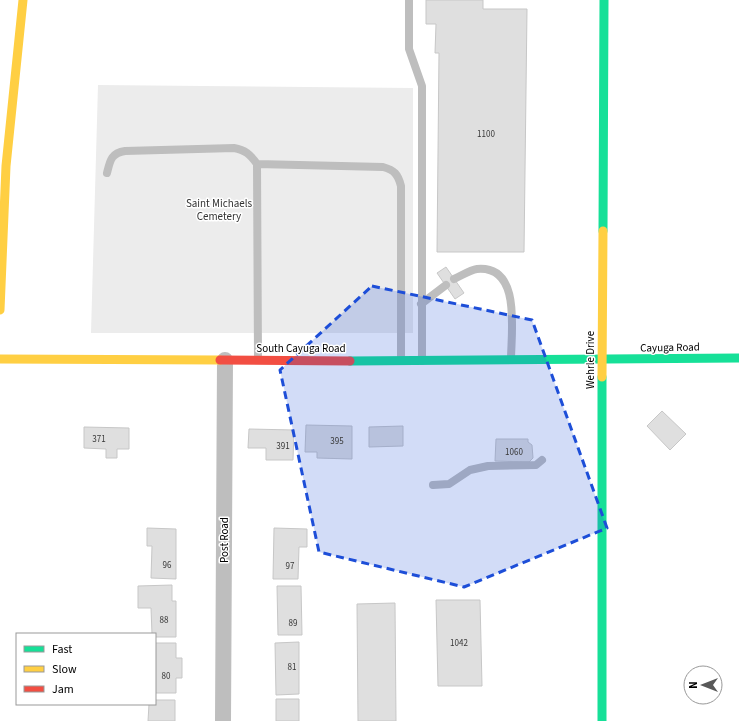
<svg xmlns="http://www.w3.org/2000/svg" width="739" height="721" font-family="'Source Sans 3',sans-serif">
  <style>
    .green { fill: #ececec }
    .building { fill: #dfdfdf; stroke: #c7c7c7 }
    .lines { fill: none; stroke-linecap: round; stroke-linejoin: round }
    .lane { stroke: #bebebe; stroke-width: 8 }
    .street { stroke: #bebebe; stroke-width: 16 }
    .fast { stroke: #16e098; stroke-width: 9 }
    .slow { stroke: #ffcf43; stroke-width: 9 }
    .jam { stroke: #f24e42; stroke-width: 9 }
    .marked { fill: #1d4ed8; fill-opacity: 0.2; stroke: #1d4ed8; stroke-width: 3; stroke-dasharray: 8 5; stroke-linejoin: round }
    .labels { text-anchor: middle; stroke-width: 3; stroke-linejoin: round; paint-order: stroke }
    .number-label { font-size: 9px; fill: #383838 }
    .park-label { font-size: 11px; fill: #333; stroke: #fff }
    .street-label { font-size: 11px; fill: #000; stroke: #fff }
  </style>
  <rect width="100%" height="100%" fill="#fff"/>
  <path class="green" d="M 98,85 L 413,88 L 413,333 L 91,333 Z"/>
  <path class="building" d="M 426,0 L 483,0 L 483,9 L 527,9 L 524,252 L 437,252 L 439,53 L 435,53 L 436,24 L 426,24 Z
    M 446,267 L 464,293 L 455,299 L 437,273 Z
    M 662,411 L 686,434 L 670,450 L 647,426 Z
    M 306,425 L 352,426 L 352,459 L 317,458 L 317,452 L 305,452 Z
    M 403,426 L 403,446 L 369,447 L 369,427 Z
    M 84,427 L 129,428 L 129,449 L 117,449 L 117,458 L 106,458 L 106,449 L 84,448 Z
    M 249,429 L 294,430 L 293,460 L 266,460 L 266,448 L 248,448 Z
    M 496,439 L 528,439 L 528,442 L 532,445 L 533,458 L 529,462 L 495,461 Z
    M 147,528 L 176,529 L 176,579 L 151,578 L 152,546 L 147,546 Z
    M 274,528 L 307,529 L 307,547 L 299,547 L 298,579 L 273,579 Z
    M 172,585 L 172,601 L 176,601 L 176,637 L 155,637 L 155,634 L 152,634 L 151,608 L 138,608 L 138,586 Z
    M 277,586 L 301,586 L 302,635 L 278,635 Z
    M 436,600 L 480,600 L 482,686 L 438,686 Z
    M 395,603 L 396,721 L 358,721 L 357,604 Z
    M 299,642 L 299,694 L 276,695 L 275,643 Z
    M 155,643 L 176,643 L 176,658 L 182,658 L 182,678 L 176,678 L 176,693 L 155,693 Z
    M 276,699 L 299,699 L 299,721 L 276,721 Z
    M 155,700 L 175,700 L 175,721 L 148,721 L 149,704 L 155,704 Z"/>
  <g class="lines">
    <path class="lane" d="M 409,0 L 409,49 L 422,86 L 422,361
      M 257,164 L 383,167 C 394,170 398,174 401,186 L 401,360
      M 107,173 C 110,161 111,153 125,151 L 234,148 C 245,150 250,154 257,164 L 258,359
      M 454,279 C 461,276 470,270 477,269 C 522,265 511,332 511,360
      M 421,304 L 446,285
      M 433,485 L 449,484 L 470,470 L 488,466 L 536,465 L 542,460"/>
    <path class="street" d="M 223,721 L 225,360"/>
    <path class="fast" d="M 603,231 L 604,0
      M 350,361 L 739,358
      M 602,377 L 602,721"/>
    <path class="slow" d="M 0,310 L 6,166 L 23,0
      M 0,359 L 220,360
      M 602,377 L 603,231"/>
    <path class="jam" d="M 220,360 L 350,361"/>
  </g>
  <path class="marked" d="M 372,286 L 532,320 L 607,528 L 464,587 L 319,552 L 280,370 Z"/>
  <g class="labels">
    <g class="number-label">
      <text x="486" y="137">1100</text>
      <text x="99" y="442">371</text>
      <text x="337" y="444">395</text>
      <text x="283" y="449">391</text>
      <text x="514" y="455">1060</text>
      <text x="167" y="568">96</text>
      <text x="290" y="569">97</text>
      <text x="164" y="623">88</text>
      <text x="293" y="626">89</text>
      <text x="459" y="646">1042</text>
      <text x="292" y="670">81</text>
      <text x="166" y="679">80</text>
    </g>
    <g class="park-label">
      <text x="219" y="207">Saint Michaels<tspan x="219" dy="13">Cemetery</tspan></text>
    </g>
    <g class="street-label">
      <text transform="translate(670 347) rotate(-1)" y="4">Cayuga Road</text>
      <text x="301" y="352">South Cayuga Road</text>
      <text transform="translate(590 360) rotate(-90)" y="4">Wehrle Drive</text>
      <text transform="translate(224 540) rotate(-90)" y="4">Post Road</text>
    </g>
  </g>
  <rect x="16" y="633" width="140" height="72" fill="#ffffff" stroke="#999999"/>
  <rect x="24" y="646" width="20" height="6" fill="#16e098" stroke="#999999"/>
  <text x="52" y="653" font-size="12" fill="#000000">Fast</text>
  <rect x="24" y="666" width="20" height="6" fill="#ffcf43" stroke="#999999"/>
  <text x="52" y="673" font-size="12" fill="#000000">Slow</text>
  <rect x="24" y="686" width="20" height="6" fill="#f24e42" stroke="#999999"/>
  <text x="52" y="693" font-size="12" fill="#000000">Jam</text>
  <g transform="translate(703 685) rotate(270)"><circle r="19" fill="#ffffff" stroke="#999999"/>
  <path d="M0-3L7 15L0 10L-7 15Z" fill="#595959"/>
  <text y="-6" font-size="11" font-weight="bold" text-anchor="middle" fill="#000000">N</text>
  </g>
</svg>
